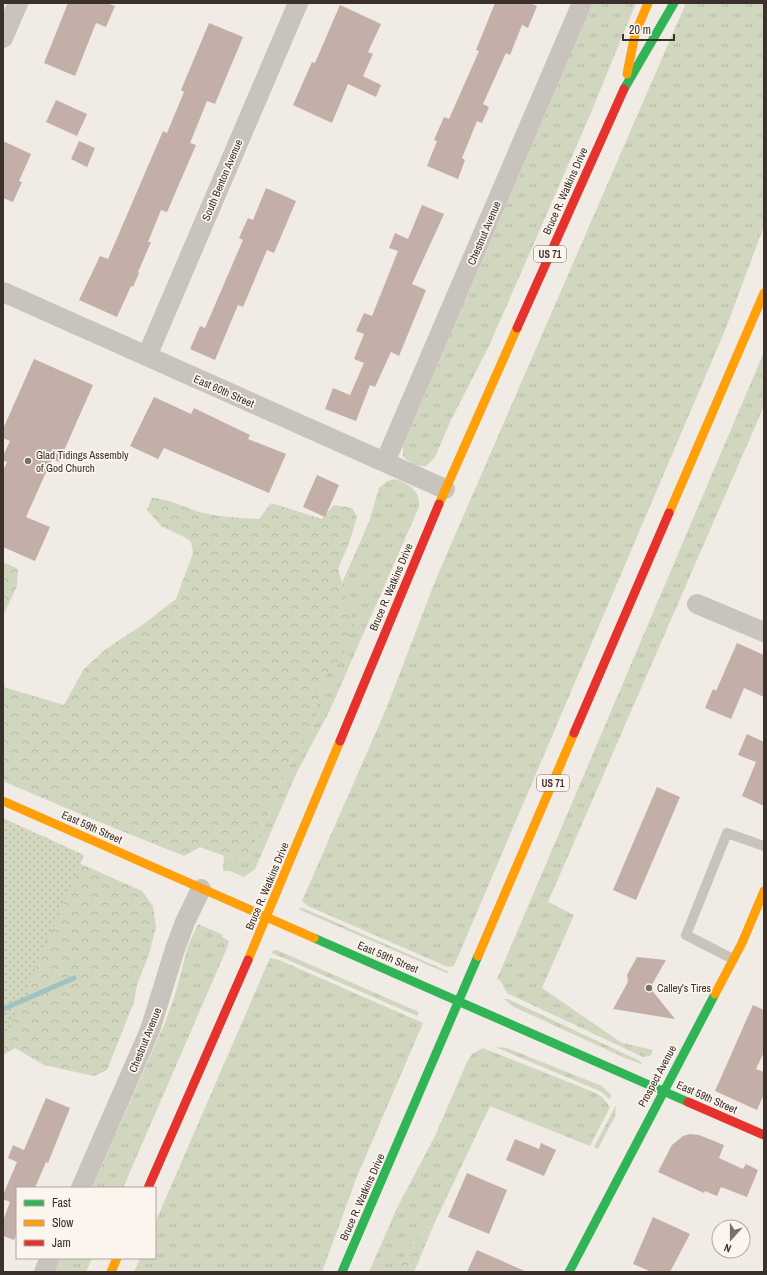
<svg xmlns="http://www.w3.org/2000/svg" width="767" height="1275" font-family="'Archivo Narrow',sans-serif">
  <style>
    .grass { fill: url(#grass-tufts) }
    .forest { fill: url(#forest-crowns) }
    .park { fill: url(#park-dots) }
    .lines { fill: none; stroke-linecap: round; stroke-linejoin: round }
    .stream { stroke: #a1c2c1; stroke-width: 5 }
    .building { fill: #c3afa7 }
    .lane { stroke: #c9c3be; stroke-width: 10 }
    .street { stroke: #c9c3be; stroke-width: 20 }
    .fast { stroke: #30b455; stroke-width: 9 }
    .slow { stroke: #ff9f0a; stroke-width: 9 }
    .jam { stroke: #e5322d; stroke-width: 9 }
    .poi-dot { fill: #7a716c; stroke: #fbf5ee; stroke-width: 1.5 }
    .labels { text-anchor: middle; stroke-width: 3.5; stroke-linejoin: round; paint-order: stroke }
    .shield { fill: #fbf5ee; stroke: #756b66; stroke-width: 1 }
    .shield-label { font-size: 10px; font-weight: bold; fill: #3b302b }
    .street-label { font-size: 11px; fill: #3b302b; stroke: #fbf5ee }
    .poi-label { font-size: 11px; fill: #3b302b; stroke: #fbf5ee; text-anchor: start }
  </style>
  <defs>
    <pattern id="grass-tufts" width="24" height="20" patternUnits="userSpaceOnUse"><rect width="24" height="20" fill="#d1d6bf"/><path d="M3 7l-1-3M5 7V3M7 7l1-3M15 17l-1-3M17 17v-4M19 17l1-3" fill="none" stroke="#b4b8a4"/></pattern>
    <pattern id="forest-crowns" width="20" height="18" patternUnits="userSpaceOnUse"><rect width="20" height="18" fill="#d1d6bf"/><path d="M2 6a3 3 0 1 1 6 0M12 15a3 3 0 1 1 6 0" fill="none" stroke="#b4b8a4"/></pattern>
    <pattern id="park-dots" width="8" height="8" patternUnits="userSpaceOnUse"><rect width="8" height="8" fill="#d1d6bf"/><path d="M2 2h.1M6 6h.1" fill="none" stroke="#b4b8a4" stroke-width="1.8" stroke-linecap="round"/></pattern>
  </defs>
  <rect width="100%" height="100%" fill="#f0ebe5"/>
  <path class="grass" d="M 593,3 L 636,3 L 590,115 L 489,346 L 451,420 L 435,457 L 426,466 C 418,467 408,462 403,456 L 403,446 Z
    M 686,3 L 764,3 L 764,226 L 726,328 L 454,966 L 448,967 L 308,906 L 302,901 L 386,709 L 436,579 Z
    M 764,352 L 764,406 L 548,902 L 574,915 L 542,988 L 622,1043 L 653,1050 L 650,1056 L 643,1057 L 507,993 L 500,980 L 497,979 Z
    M 395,479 C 409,484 421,491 419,507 L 329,712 L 296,774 L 255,869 L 244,877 L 230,871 L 223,871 L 224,856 L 245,860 L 269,814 L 278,789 L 293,758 L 310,734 L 317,717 L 317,704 L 324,677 L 335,665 L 349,608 L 342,583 L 369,522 L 379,488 L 387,481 Z
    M 299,908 L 303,908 L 447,971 L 449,974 L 300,910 Z
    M 198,924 L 223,935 L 222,937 L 229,941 L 227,948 L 123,1188 L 92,1188 L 164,1025 L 175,995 L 188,946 Z
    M 274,950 L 277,950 L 419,1012 L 417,1016 L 272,953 Z
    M 270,958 L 279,960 L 423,1023 L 356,1179 L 322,1272 L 134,1272 L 140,1258 L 155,1258 L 155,1223 Z
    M 504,999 L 508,999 L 640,1061 L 642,1064 L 627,1059 L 514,1007 Z
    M 495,1047 L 507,1048 L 602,1086 L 612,1096 L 609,1099 L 602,1092 Z
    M 483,1048 L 596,1093 L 602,1097 L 610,1107 L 590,1146 L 490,1106 L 434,1224 L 415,1239 L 396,1272 L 369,1272 L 397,1208 L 435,1136 L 467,1062 L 472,1054 Z
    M 616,1105 L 615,1116 L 598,1149 L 594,1147 Z
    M 61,1258 L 92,1258 L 86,1272 L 55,1272 Z"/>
  <path class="forest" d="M 152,498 C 170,499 185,508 203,513 C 221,517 240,518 259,519 L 271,503 L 322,519 L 334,505 L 352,508 L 357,517 L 349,543 L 338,569 L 354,624 L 345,650 L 335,665 L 324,677 L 317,704 L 317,717 L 310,734 L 293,758 L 278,789 L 269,814 L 245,860 L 224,856 L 200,847 L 184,856 L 87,817 L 3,781 L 3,687 L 64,705 L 84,669 L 106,649 L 145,623 L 176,599 L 193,553 L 191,542 L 188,539 L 161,526 L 147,510 Z
    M 3,562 L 18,569 L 17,586 L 3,616 Z
    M 3,827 L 61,855 L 142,891 L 153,906 L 156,927 L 149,954 L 137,985 L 134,1002 L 107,1070 L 94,1076 L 44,1065 L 15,1048 L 3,1055 Z
    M 434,1224 L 414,1272 L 396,1272 L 415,1239 Z"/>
  <path class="park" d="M 3,818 L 84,855 L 3,1044 Z"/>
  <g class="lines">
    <path class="stream" d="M 3,1009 L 74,978"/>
  </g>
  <path class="building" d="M 68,3 L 106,3 L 115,6 L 106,27 L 96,23 L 75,76 L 44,63 Z
    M 495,3 L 529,3 L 537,6 L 528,28 L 522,25 L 510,55 L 506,53 L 483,104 L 489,107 L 482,123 L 477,121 L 462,158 L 465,160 L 458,179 L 427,166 L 437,141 L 434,140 L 444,117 L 449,119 L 479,51 L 476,50 Z
    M 340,5 L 381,24 L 368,52 L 373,54 L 363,76 L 381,85 L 376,97 L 348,84 L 332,123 L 293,105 L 312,62 L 315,63 Z
    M 209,23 L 243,37 L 215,104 L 207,101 L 190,143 L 196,145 L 167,212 L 161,210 L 148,242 L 151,242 L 138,272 L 139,273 L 133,287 L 131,286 L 117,317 L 79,300 L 100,256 L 108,259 L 163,131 L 167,133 L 184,92 L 181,90 Z
    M 56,100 L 87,114 L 77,136 L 46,122 Z
    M 3,141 L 31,154 L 19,181 L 22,182 L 13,202 L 3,198 Z
    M 79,141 L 95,148 L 87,167 L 71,159 Z
    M 266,188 L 296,201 L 274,253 L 267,250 L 243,307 L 238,305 L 215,360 L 190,349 L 200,326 L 205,328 L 243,240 L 239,238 L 248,218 L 253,220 Z
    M 422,205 L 444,214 L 412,284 L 426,290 L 399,356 L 391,352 L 375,387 L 370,385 L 356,421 L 325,409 L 333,388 L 350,395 L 364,363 L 354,359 L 364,334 L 356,331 L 364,313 L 372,316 L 398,251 L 389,248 L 395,233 L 408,239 Z
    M 34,359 L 93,385 L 59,462 L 52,459 L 26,517 L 50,527 L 35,561 L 3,547 L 3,471 L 7,462 L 3,460 L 3,456 L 10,441 L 3,438 L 3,429 Z
    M 154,397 L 191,414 L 194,408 L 250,435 L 248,439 L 286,454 L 269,493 L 164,448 L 158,459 L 130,446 Z
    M 317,475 L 339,485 L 325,517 L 303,507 Z
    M 737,643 L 764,655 L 764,697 L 744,688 L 731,719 L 705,708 L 713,689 L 716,691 Z
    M 747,734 L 764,742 L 764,806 L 742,796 L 756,762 L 738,755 Z
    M 657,787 L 680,797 L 636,900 L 613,890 Z
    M 637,957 L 666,960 L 650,988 L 675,1019 L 613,1009 L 628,982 L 627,975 Z
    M 753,1005 L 764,1010 L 764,1052 L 756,1069 L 764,1072 L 764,1094 L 757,1110 L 715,1091 Z
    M 46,1098 L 70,1108 L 48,1163 L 46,1162 L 35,1188 L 17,1188 L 17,1232 L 14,1240 L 3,1236 L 3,1221 L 10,1202 L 3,1199 L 3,1195 L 17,1162 L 8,1158 L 13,1145 L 24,1150 Z
    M 690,1134 L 699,1135 L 724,1145 L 719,1158 L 743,1169 L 746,1164 L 758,1170 L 747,1197 L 721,1187 L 717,1196 L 705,1191 L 704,1193 L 658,1172 L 672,1145 L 683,1136 Z
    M 515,1139 L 539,1149 L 541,1143 L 556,1150 L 544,1176 L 506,1160 Z
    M 467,1173 L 507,1190 L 489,1234 L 448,1217 Z
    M 653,1217 L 690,1234 L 670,1272 L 652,1272 L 633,1264 Z
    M 477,1250 L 527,1272 L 467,1272 Z"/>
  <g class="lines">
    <path class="lane" d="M 733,959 L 686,935 L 727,833 L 764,846"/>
    <path class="street" d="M 3,38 L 18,3
      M 3,292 L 445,489
      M 147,356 L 298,3
      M 385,462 L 582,3
      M 697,604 L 764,632
      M 81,1188 L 150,1030 L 175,949 L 185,922 L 201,889
      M 44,1272 L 50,1258"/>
    <path class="fast" d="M 624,89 L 674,3
      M 314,938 L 688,1102
      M 342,1272 L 478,956
      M 569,1272 L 715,994"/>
    <path class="slow" d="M 627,74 L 635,34 L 648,3
      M 439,504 L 517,328
      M 669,513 L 764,293
      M 3,801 L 314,938
      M 478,956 L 574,733
      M 248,960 L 340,741
      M 715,994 L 742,943 L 764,891
      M 111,1272 L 117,1258"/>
    <path class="jam" d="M 517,328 L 624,89
      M 574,733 L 669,513
      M 340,741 L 439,504
      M 688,1102 L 764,1135
      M 148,1188 L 248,960"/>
  </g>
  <g class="poi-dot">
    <circle cx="28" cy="461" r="4"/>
    <circle cx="649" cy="988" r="4"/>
  </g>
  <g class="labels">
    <g class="shield">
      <rect x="534" y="246" width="32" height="16" rx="3"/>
      <rect x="537" y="775" width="32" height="16" rx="3"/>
    </g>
    <g class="shield-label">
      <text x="550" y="258">US 71</text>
      <text x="553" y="787">US 71</text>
    </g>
    <g class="street-label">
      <text transform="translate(222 180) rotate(-67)" y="4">South Benton Avenue</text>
      <text transform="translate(565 191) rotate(-66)" y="4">Bruce R. Watkins Drive</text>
      <text transform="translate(484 233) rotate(-67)" y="4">Chestnut Avenue</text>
      <text transform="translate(224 391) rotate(24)" y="4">East 60th Street</text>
      <text transform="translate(391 587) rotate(-67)" y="4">Bruce R. Watkins Drive</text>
      <text transform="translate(92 827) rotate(24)" y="4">East 59th Street</text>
      <text transform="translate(267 886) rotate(-67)" y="4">Bruce R. Watkins Drive</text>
      <text transform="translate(388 957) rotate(23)" y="4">East 59th Street</text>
      <text transform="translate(145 1040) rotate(-68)" y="4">Chestnut Avenue</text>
      <text transform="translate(657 1076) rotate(-62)" y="4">Prospect Avenue</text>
      <text transform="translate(707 1097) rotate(24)" y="4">East 59th Street</text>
      <text transform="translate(362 1197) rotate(-66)" y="4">Bruce R. Watkins Drive</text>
    </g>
    <g class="poi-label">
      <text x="36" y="459">Glad Tidings Assembly<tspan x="36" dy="13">of God Church</tspan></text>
      <text x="657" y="992">Calley's Tires</text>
    </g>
  </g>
  <rect width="767" height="1275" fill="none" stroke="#3b302b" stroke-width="8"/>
  <rect x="16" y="1187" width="140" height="72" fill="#fbf5ee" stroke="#aea6a0"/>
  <rect x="24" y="1200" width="20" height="6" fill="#30b455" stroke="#aea6a0"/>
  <text x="52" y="1207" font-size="12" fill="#3b302b">Fast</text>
  <rect x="24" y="1220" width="20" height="6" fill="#ff9f0a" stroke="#aea6a0"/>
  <text x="52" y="1227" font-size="12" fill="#3b302b">Slow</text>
  <rect x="24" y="1240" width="20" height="6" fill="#e5322d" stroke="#aea6a0"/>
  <text x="52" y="1247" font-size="12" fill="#3b302b">Jam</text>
  <g transform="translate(731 1239) rotate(201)"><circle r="19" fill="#fbf5ee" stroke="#aea6a0"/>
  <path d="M0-3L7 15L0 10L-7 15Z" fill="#7a716c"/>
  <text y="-6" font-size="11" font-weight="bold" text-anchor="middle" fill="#3b302b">N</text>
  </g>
  <path d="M623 34v6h51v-6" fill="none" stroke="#3b302b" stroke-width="2"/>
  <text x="629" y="34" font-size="12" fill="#3b302b" stroke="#fbf5ee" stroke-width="3" paint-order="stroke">20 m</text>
</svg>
